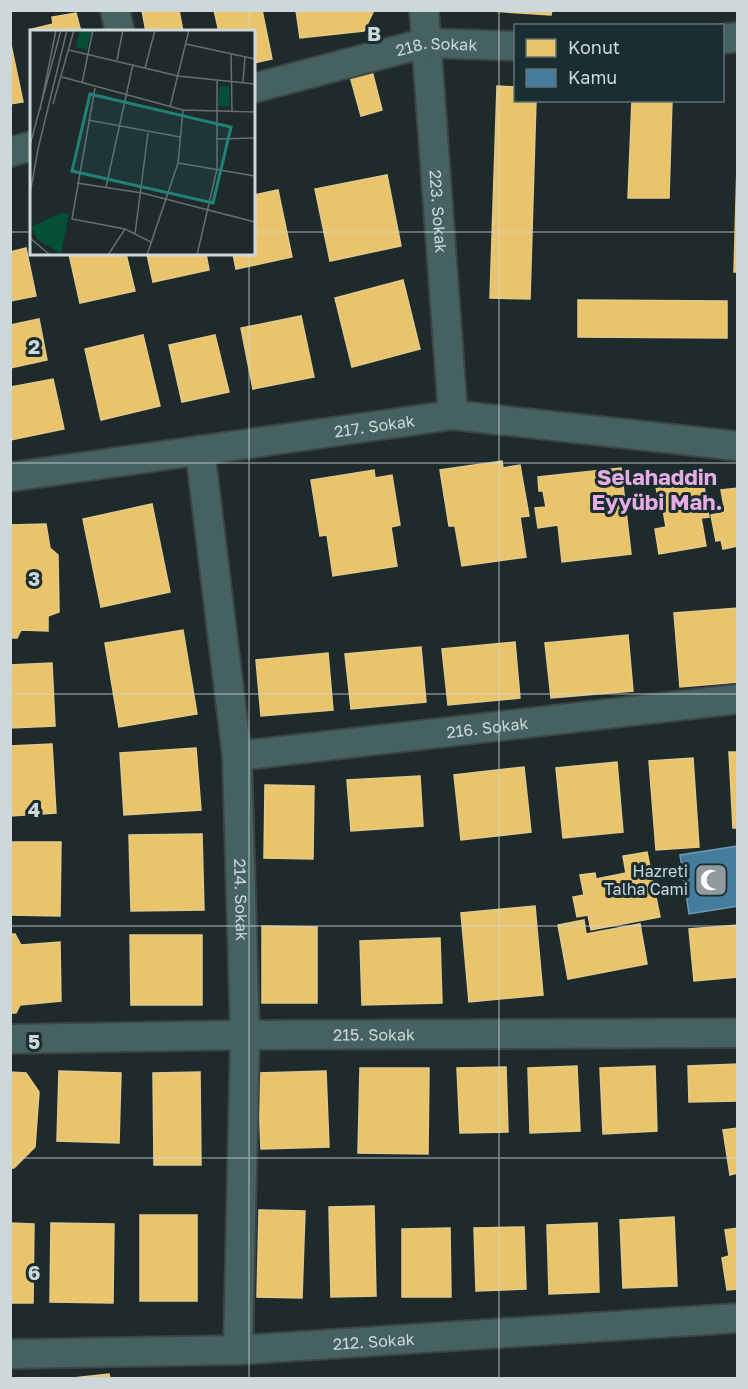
<svg xmlns="http://www.w3.org/2000/svg" width="748" height="1389" font-family="'Golos Text',sans-serif">
  <style>
    .homes { fill: #e9c46a; stroke: #e1ca8c; stroke-width: 1.5 }
    .public { fill: #457b9d; stroke: #6e97af; stroke-width: 1.5 }
    .lines { fill: none; stroke-linecap: round; stroke-linejoin: round }
    .minor-casing { stroke: #3c4546; stroke-width: 32 }
    .minor { stroke: #456261; stroke-width: 28 }
    .grid { fill: none; stroke: #cdd8da; stroke-width: 1.5; stroke-opacity: 0.55 }
    .labels { text-anchor: middle; stroke-width: 6; stroke-linejoin: round; paint-order: stroke }
    .street-label { font-size: 16px; fill: #cdd8da; stroke: #1a2d30 }
    .poi-label { font-size: 16px; fill: #cdd8da; stroke: #1a2d30; text-anchor: end }
    .district-label { font-size: 22px; font-weight: bold; fill: #e7ace4; stroke: #1a2d30 }
    .inset-road { fill: none; stroke: #657071; stroke-width: 1.5 }
    .view { fill: #228079; fill-opacity: 0.15; stroke: #228079; stroke-width: 3 }
    .inset-edge { fill: none; stroke: #cdd8da; stroke-width: 3 }
    .grid-label { font-size: 20px; text-anchor: middle; font-weight: bold; fill: #cdd8da; stroke: #1a2d30; stroke-width: 6; stroke-linejoin: round; paint-order: stroke }
  </style>
  <rect width="100%" height="100%" fill="#1f2a2b"/>
  <path class="homes" d="M 142,10 L 179,10 L 183,32 L 146,32 Z
    M 214,10 L 262,10 L 272,59 L 254,63 L 254,32 L 219,32 Z
    M 296,10 L 374,10 L 364,31 L 300,38 Z
    M 476,10 L 552,10 L 551,15 Z
    M 76,13 L 81,32 L 32,32 L 32,29 L 53,24 L 52,17 Z
    M 10,40 L 23,102 L 10,104 Z
    M 372,71 L 382,110 L 361,116 L 350,76 Z
    M 497,86 L 516,87 L 516,100 L 536,100 L 530,299 L 490,298 Z
    M 632,100 L 672,100 L 669,198 L 628,198 Z
    M 738,130 L 738,272 L 734,272 Z
    M 387,175 L 401,246 L 330,261 L 315,189 Z
    M 278,190 L 292,257 L 236,269 L 233,254 L 254,254 L 254,195 Z
    M 26,248 L 36,296 L 10,301 L 10,252 Z
    M 69,254 L 126,254 L 135,291 L 80,303 Z
    M 147,254 L 206,254 L 209,270 L 153,282 Z
    M 403,280 L 420,349 L 352,367 L 335,298 Z
    M 578,300 L 727,301 L 727,338 L 578,337 Z
    M 301,316 L 314,377 L 253,389 L 241,328 Z
    M 39,319 L 47,360 L 10,368 L 10,325 Z
    M 143,335 L 160,406 L 101,420 L 85,349 Z
    M 215,335 L 229,392 L 182,402 L 169,345 Z
    M 53,379 L 64,429 L 10,440 L 10,387 Z
    M 502,461 L 503,468 L 520,465 L 529,516 L 520,517 L 526,557 L 462,566 L 455,526 L 449,526 L 440,470 Z
    M 621,468 L 631,554 L 562,562 L 558,525 L 538,528 L 535,508 L 546,507 L 543,491 L 539,491 L 538,477 Z
    M 374,470 L 375,478 L 392,475 L 400,525 L 391,527 L 397,566 L 333,576 L 327,535 L 320,536 L 311,480 Z
    M 702,474 L 709,517 L 701,518 L 706,546 L 659,554 L 655,529 L 666,527 L 660,492 L 657,492 L 655,482 Z
    M 738,488 L 738,546 L 723,549 L 721,540 L 716,541 L 711,515 L 725,512 L 721,490 Z
    M 152,504 L 170,592 L 101,607 L 83,519 Z
    M 46,524 L 50,548 L 58,555 L 59,612 L 48,616 L 48,631 L 21,630 L 17,638 L 10,638 L 10,525 Z
    M 738,608 L 738,682 L 680,687 L 674,613 Z
    M 183,630 L 197,714 L 119,727 L 105,643 Z
    M 628,635 L 633,691 L 551,698 L 545,643 Z
    M 515,642 L 520,698 L 448,705 L 442,649 Z
    M 421,647 L 426,702 L 351,709 L 345,654 Z
    M 328,653 L 333,710 L 261,716 L 256,660 Z
    M 52,663 L 55,726 L 10,728 L 10,665 Z
    M 52,744 L 56,813 L 10,816 L 10,746 Z
    M 196,748 L 201,810 L 124,815 L 120,753 Z
    M 729,752 L 738,752 L 738,828 L 733,828 Z
    M 693,758 L 699,847 L 656,850 L 649,761 Z
    M 617,762 L 623,832 L 563,838 L 556,768 Z
    M 524,767 L 531,832 L 461,840 L 454,775 Z
    M 420,776 L 423,826 L 351,831 L 347,780 Z
    M 265,785 L 314,786 L 313,859 L 264,858 Z
    M 202,834 L 204,910 L 131,911 L 129,835 Z
    M 10,842 L 61,842 L 60,916 L 10,915 Z
    M 647,852 L 660,917 L 591,930 L 588,915 L 577,917 L 573,897 L 584,895 L 580,875 L 595,873 L 596,879 L 626,873 L 623,856 Z
    M 535,906 L 543,995 L 469,1002 L 461,913 Z
    M 584,920 L 586,934 L 640,924 L 647,964 L 568,979 L 558,925 Z
    M 738,925 L 738,977 L 694,981 L 689,929 Z
    M 262,926 L 317,927 L 317,1003 L 262,1003 Z
    M 10,934 L 15,934 L 21,945 L 60,942 L 61,1001 L 20,1005 L 16,1013 L 10,1013 Z
    M 130,935 L 202,935 L 202,1005 L 131,1005 Z
    M 440,938 L 442,1003 L 362,1005 L 360,941 Z
    M 738,1064 L 738,1101 L 689,1102 L 688,1066 Z
    M 577,1066 L 580,1131 L 530,1133 L 528,1068 Z
    M 655,1066 L 657,1131 L 603,1134 L 600,1068 Z
    M 506,1067 L 508,1132 L 460,1133 L 457,1068 Z
    M 360,1068 L 429,1068 L 428,1154 L 358,1153 Z
    M 59,1071 L 121,1073 L 119,1143 L 57,1141 Z
    M 326,1071 L 329,1147 L 261,1149 L 258,1073 Z
    M 10,1072 L 26,1073 L 39,1092 L 35,1147 L 14,1168 L 10,1168 Z
    M 200,1072 L 201,1165 L 154,1165 L 153,1073 Z
    M 738,1128 L 738,1173 L 730,1175 L 723,1130 Z
    M 374,1206 L 376,1296 L 331,1297 L 329,1207 Z
    M 259,1210 L 305,1211 L 302,1298 L 257,1297 Z
    M 140,1215 L 197,1215 L 197,1301 L 140,1301 Z
    M 674,1217 L 677,1286 L 623,1288 L 620,1220 Z
    M 10,1223 L 34,1224 L 33,1303 L 10,1303 Z
    M 51,1223 L 114,1224 L 113,1303 L 50,1302 Z
    M 597,1223 L 599,1292 L 549,1294 L 547,1225 Z
    M 524,1227 L 526,1289 L 476,1291 L 474,1228 Z
    M 450,1228 L 451,1297 L 402,1297 L 402,1229 Z
    M 738,1228 L 738,1289 L 727,1290 L 722,1258 L 729,1256 L 725,1230 Z
    M 109,1374 L 110,1378 L 73,1378 Z"/>
  <path class="public" d="M 738,846 L 738,906 L 689,914 L 680,855 Z"/>
  <g class="lines">
    <defs>
      <g id="minor">
        <path d="M 115,10 L 120,32"/>
        <path id="s1" d="M 424,10 L 453,415"/>
        <path d="M 722,39 L 738,37"/>
        <path id="s2" d="M 254,88 L 425,43 L 516,46"/>
        <path d="M 10,152 L 32,146"/>
        <path id="s3" d="M 200,450 L 237,756 L 245,1035 L 238,1350"/>
        <path id="s4" d="M 10,477 L 453,415 L 738,446"/>
        <path id="s5" d="M 237,756 L 738,699"/>
        <path id="s6" d="M 10,1039 L 245,1035 L 738,1033"/>
        <path id="s7" d="M 10,1354 L 238,1350 L 738,1318"/>
      </g>
    </defs>
    <use href="#minor" class="minor-casing"/>
    <use href="#minor" class="minor"/>
  </g>
  <path class="grid" d="M 249,10 L 249,32M 499,10 L 499,1378M 10,232 L 32,232M 254,232 L 738,232M 249,254 L 249,1378M 10,463 L 738,463M 10,694 L 738,694M 10,926 L 738,926M 10,1158 L 738,1158"/>
  <defs>
    <symbol id="mosque-square" viewBox="-11 -11 22 22"><rect x="-9" y="-9" width="18" height="18" rx="4" fill="#909b9d" stroke="#1a2d30"/><path d="M3.5-4.9A6 6 0 1 0 3.5 4.9A5 5 0 1 1 3.5-4.9Z" fill="#fff"/></symbol>
  </defs>
  <g fill-rule="evenodd">
    <use href="#mosque-square" x="692" y="861" width="38" height="38"/>
  </g>
  <g class="labels">
    <g class="street-label">
      <text dy="6" stroke="none"><textPath href="#s2" startOffset="188">218. Sokak</textPath></text>
      <text dy="6" stroke="none"><textPath href="#s1" startOffset="202">223. Sokak</textPath></text>
      <text dy="6" stroke="none"><textPath href="#s4" startOffset="368">217. Sokak</textPath></text>
      <text dy="6" stroke="none"><textPath href="#s5" startOffset="252">216. Sokak</textPath></text>
      <text dy="6" stroke="none"><textPath href="#s3" startOffset="452">214. Sokak</textPath></text>
      <text dy="6" stroke="none"><textPath href="#s6" startOffset="364">215. Sokak</textPath></text>
      <text dy="6" stroke="none"><textPath href="#s7" startOffset="364">212. Sokak</textPath></text>
    </g>
    <g class="poi-label">
      <text x="688" y="877">Hazreti<tspan x="688" dy="18">Talha Cami</tspan></text>
    </g>
    <g class="district-label">
      <text x="657" y="485">Selahaddin<tspan x="657" dy="25">Eyyübi Mah.</tspan></text>
    </g>
  </g>
  <g transform="translate(30 30)">
    <rect width="225" height="225" fill="#1f2a2b"/>
    <path d="M 50,0 L 61,0 L 57,20 L 46,17 ZM 199,56 L 200,76 L 188,76 L 189,57 ZM 31,183 L 39,184 L 31,224 L 8,210 L 1,197 Z" fill="#044f37"/>
    <path class="inset-road" d="M 156,14 L 225,29M 39,20 L 148,46 L 225,54M 201,23 L 202,81M 87,30 L 93,0M 115,38 L 125,0M 32,47 L 153,80 L 225,82M 213,52 L 215,27M 52,53 L 63,0M 65,58 L 42,189 L 95,199 L 121,212M 23,74 L 44,0M 140,77 L 159,0M 10,80 L 26,0M 58,90 L 150,107M 186,109 L 225,108M 0,115 L 31,0M 8,119 L 37,0M 148,133 L 225,146M 47,153 L 112,163 L 225,192M 76,157 L 103,34M 0,164 L 8,119M 105,204 L 118,103M 0,208 L 20,225M 78,225 L 95,199M 117,225 L 148,133 L 153,80M 167,225 L 187,139 L 187,51"/>
    <path class="view" d="M 60,64 L 201,97 L 183,173 L 42,141 Z"/>
    <rect width="225" height="225" class="inset-edge"/>
  </g>
  <g class="grid-label">
    <text x="374" y="41">B</text>
    <text x="34" y="354">2</text>
    <text x="34" y="586">3</text>
    <text x="34" y="817">4</text>
    <text x="34" y="1049">5</text>
    <text x="34" y="1280">6</text>
  </g>
  <rect width="748" height="1389" fill="none" stroke="#cdd8da" stroke-width="24"/>
  <rect x="514" y="24" width="210" height="78" fill="#1a2d30" stroke="#627174" stroke-width="1.5"/>
  <rect x="526" y="39" width="30" height="18" fill="#e9c46a" stroke="#627174" stroke-width="1.5"/>
  <text x="568" y="54" font-size="18" fill="#cdd8da">Konut</text>
  <rect x="526" y="69" width="30" height="18" fill="#457b9d" stroke="#627174" stroke-width="1.5"/>
  <text x="568" y="84" font-size="18" fill="#cdd8da">Kamu</text>
</svg>
